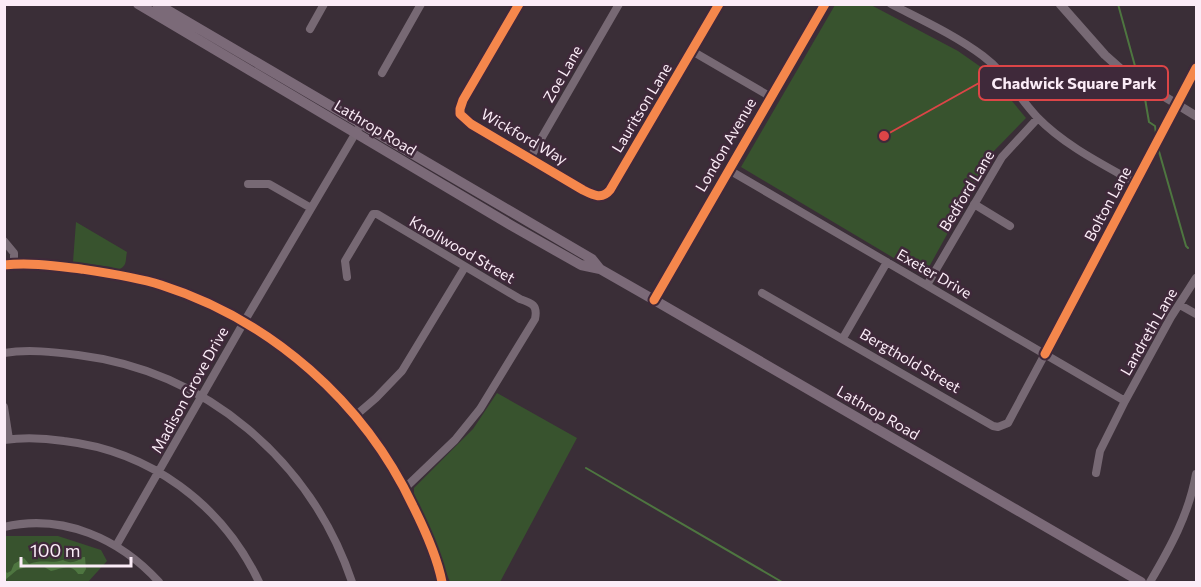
<svg xmlns="http://www.w3.org/2000/svg" width="1201" height="587" font-family="Commissioner,sans-serif">
  <style>
    .green { fill: #38532e }
    .water { fill: #4e7640 }
    .lines { fill: none; stroke-linecap: round; stroke-linejoin: round }
    .stream { stroke: #4e7640; stroke-width: 2 }
    .minor { stroke: #776974; stroke-width: 8 }
    .tertiary { stroke: #776974; stroke-width: 9 }
    .secondary { stroke: #7b6a78; stroke-width: 10 }
    .cycleway-casing { stroke: #3f293a; stroke-width: 13 }
    .cycleway { stroke: #f5874c; stroke-width: 9 }
    .labels { text-anchor: middle; stroke-width: 5; stroke-linejoin: round; paint-order: stroke }
    .street-label { font-size: 15px; fill: #fbecf7; stroke: #3f293a }
    .leader { fill: none; stroke: #dc4547; stroke-width: 2 }
    .callout-dot { fill: #dc4547; stroke: #3f293a; stroke-width: 2 }
    .callout { fill: #3f293a; stroke: #dc4547; stroke-width: 2 }
    .callout-label { font-size: 16px; text-anchor: middle; font-weight: bold; fill: #fbecf7 }
  </style>
  <rect width="100%" height="100%" fill="#3a2e37"/>
  <path class="green" d="M 835,5 L 871,5 L 958,51 L 988,72 L 1026,118 L 992,153 L 924,276 L 741,167 Z
    M 76,222 L 127,252 C 125,260 128,267 117,270 L 111,267 L 73,262 Z
    M 497,393 L 577,438 L 500,582 L 450,582 L 414,494 L 414,488 L 473,429 Z
    M 4,536 L 58,536 L 101,550 L 107,561 L 88,582 L 5,582 Z"/>
  <path class="water" d="M 83,557 L 85,557 L 86,569 L 83,574 L 78,574 C 71,563 61,569 51,571 L 41,565 L 26,567 L 17,570 L 5,580 L 5,570 L 7,573 L 11,571 L 14,564 L 24,558 L 29,564 C 41,559 52,564 63,560 C 70,564 77,562 83,557 Z"/>
  <g class="lines">
    <path class="stream" d="M 1118,4 L 1138,77
      M 1143,87 L 1149,122 L 1155,126 L 1156,134
      M 1158,148 L 1186,246 L 1188,248
      M 586,468 L 782,582"/>
    <path class="minor" d="M 519,4 L 463,100 L 460,109 L 460,114 L 471,124 L 583,190 C 593,195 602,200 610,190 L 719,4
      M 891,4 C 922,20 955,35 983,56 C 1006,73 1018,97 1037,117 C 1064,145 1102,164 1136,183
      M 310,29 L 324,4
      M 692,51 L 771,97
      M 382,73 L 421,4
      M 530,158 L 619,4
      M 729,170 L 1125,401
      M 248,184 L 269,184 L 311,208
      M 974,204 L 1010,226
      M 4,241 L 14,253 L 14,264
      M 4,265 C 30,262 56,266 81,269 C 108,273 136,277 161,285 C 271,320 364,402 413,506 C 425,530 437,556 442,582
      M 347,277 L 345,261 L 373,214 L 377,214 L 520,299 C 532,303 538,305 535,319 L 480,409 L 455,440 L 405,488
      M 927,285 L 1002,157 L 1038,118
      M 762,293 L 993,426 L 998,427 L 1008,423 L 1045,354
      M 1180,305 L 1196,314
      M 843,338 L 887,262
      M 4,353 C 28,349 54,352 78,355 C 206,371 311,460 352,582
      M 4,407 L 9,439
      M 355,416 L 376,398 L 402,371 L 465,267
      M 4,440 C 25,437 44,438 64,441 C 150,451 222,504 259,582
      M 1096,473 L 1100,451 L 1125,401 L 1171,317 L 1196,278
      M 4,527 C 63,513 120,539 159,582
      M 116,546 L 244,322 L 358,129
      M 1150,582 C 1170,548 1189,514 1196,474"/>
    <path class="tertiary" d="M 1060,4 L 1105,55 L 1123,71 L 1196,116
      M 654,300 L 825,4
      M 1045,354 L 1196,68"/>
    <path class="secondary" d="M 138,4 L 514,227 L 581,265 L 600,269 L 649,297 L 1141,582
      M 157,4 L 592,259 L 600,269"/>
    <defs>
      <path id="cycleway" d="M 519,4 L 463,100 L 460,109 L 460,114 L 471,124 L 583,190 C 593,195 602,200 610,190 L 719,4
        M 4,265 C 30,262 56,266 81,269 C 108,273 136,277 161,285 C 271,320 364,402 413,506 C 425,530 437,556 442,582
        M 654,300 L 825,4
        M 1045,354 L 1196,68"/>
    </defs>
    <use href="#cycleway" class="cycleway-casing"/>
    <use href="#cycleway" class="cycleway"/>
  </g>
  <g class="labels">
    <g class="street-label">
      <text transform="translate(563 74) rotate(-60)" y="5">Zoe Lane</text>
      <text transform="translate(642 108) rotate(-59)" y="5">Lauritson Lane</text>
      <text transform="translate(375 128) rotate(31)" y="5">Lathrop Road</text>
      <text transform="translate(524 137) rotate(30)" y="5">Wickford Way</text>
      <text transform="translate(726 145) rotate(-60)" y="5">London Avenue</text>
      <text transform="translate(967 191) rotate(-59)" y="5">Bedford Lane</text>
      <text transform="translate(1108 204) rotate(-62)" y="5">Bolton Lane</text>
      <text transform="translate(462 250) rotate(30)" y="5">Knollwood Street</text>
      <text transform="translate(934 274) rotate(30)" y="5">Exeter Drive</text>
      <text transform="translate(1149 332) rotate(-60)" y="5">Landreth Lane</text>
      <text transform="translate(910 361) rotate(30)" y="5">Bergthold Street</text>
      <text transform="translate(190 390) rotate(-61)" y="5">Madison Grove Drive</text>
      <text transform="translate(878 413) rotate(30)" y="5">Lathrop Road</text>
    </g>
  </g>
  <path class="leader" d="M884 136L979 83"/>
  <circle class="callout-dot" cx="884" cy="136" r="6"/>
  <rect class="callout" x="979" y="66" width="189" height="34" rx="6"/>
  <g class="callout-label">
    <text x="1074" y="89">Chadwick Square Park</text>
  </g>
  <rect width="1201" height="587" fill="none" stroke="#fbecf7" stroke-width="12"/>
  <path d="M21 557v9h110v-9" fill="none" stroke="#fbecf7" stroke-width="3"/>
  <text x="30" y="557" font-size="18" fill="#fbecf7" stroke="#3f293a" stroke-width="4.5" paint-order="stroke">100 m</text>
</svg>
